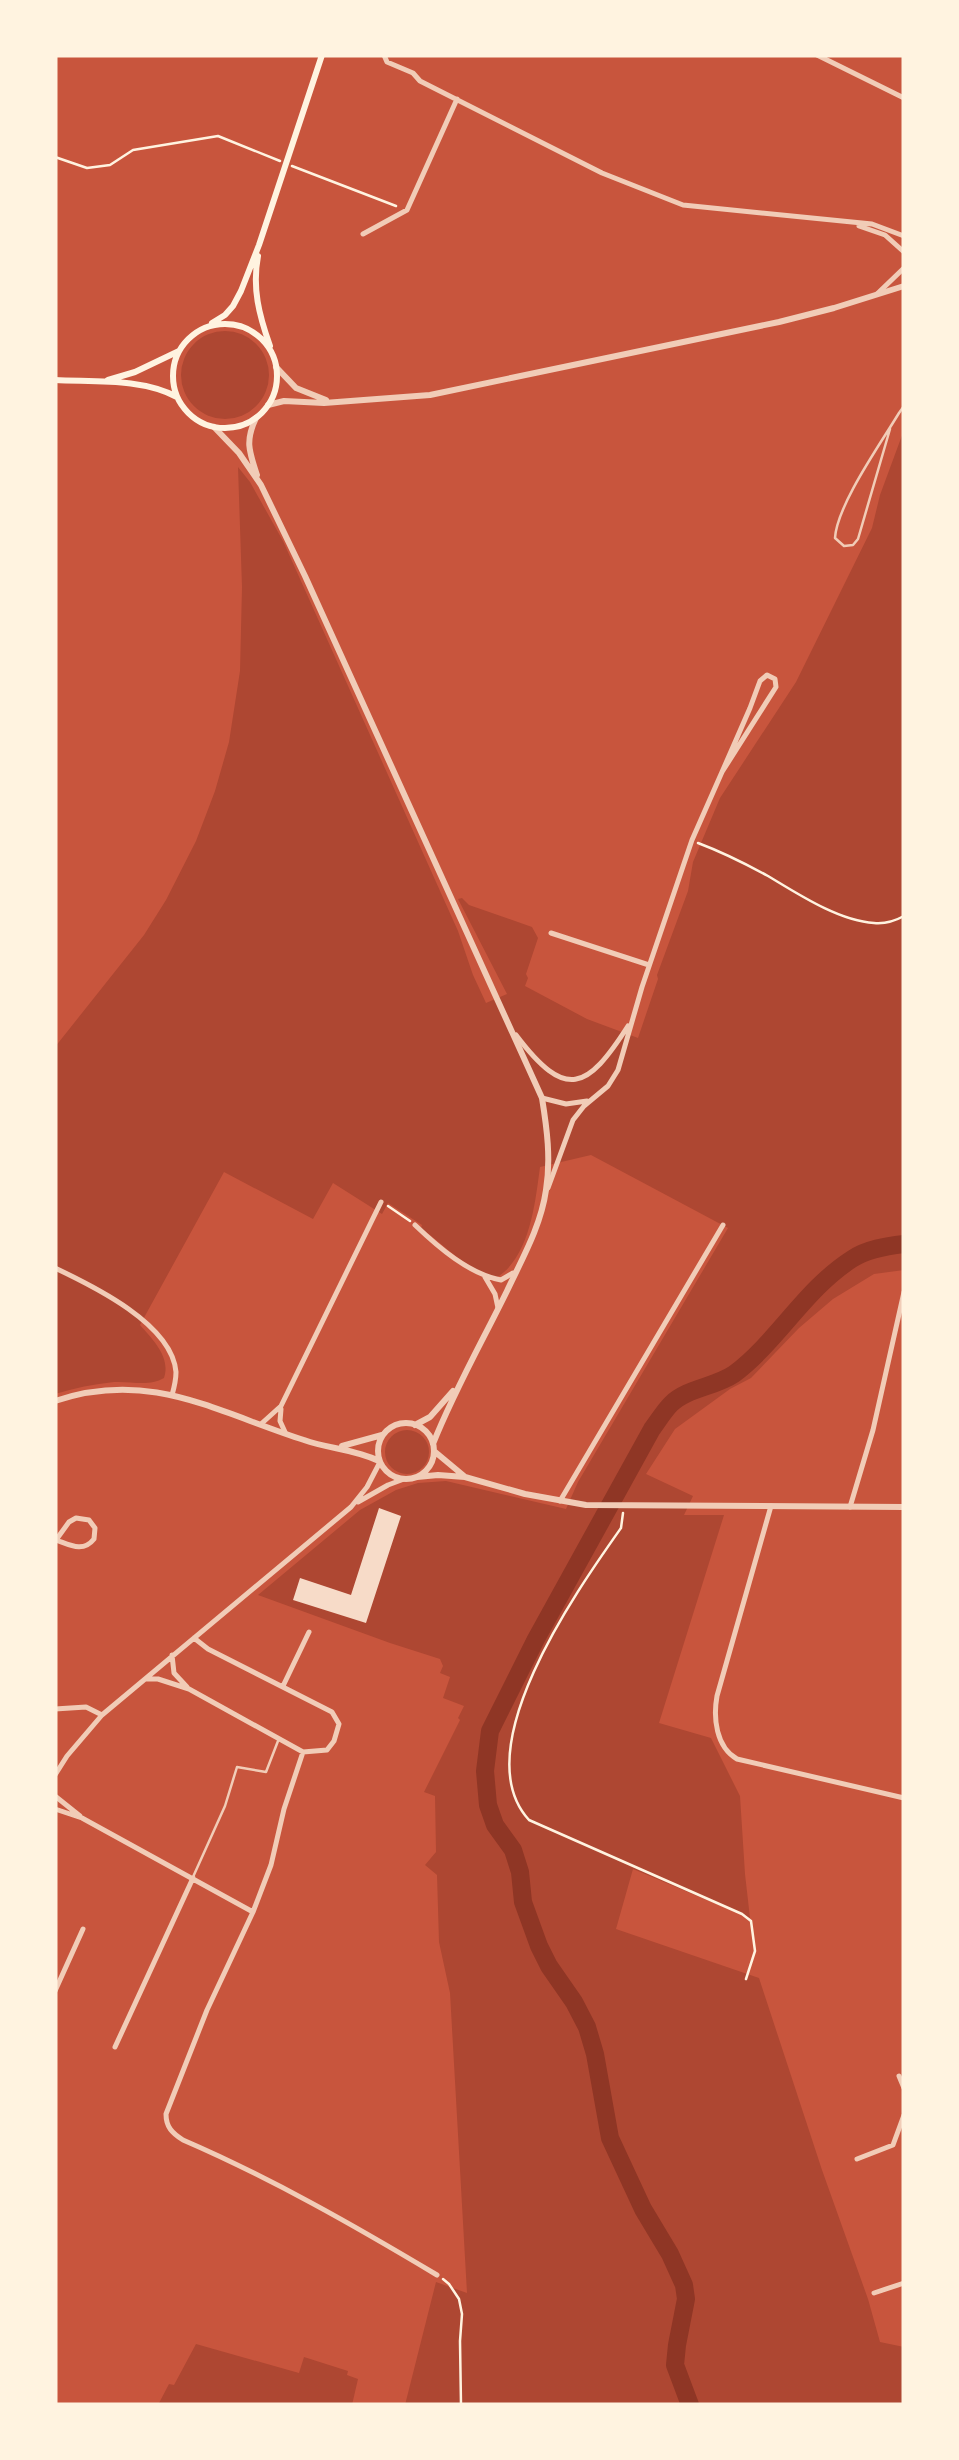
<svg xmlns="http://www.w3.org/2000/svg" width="959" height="2460" font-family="Jost,sans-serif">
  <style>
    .green { fill: #ae4732 }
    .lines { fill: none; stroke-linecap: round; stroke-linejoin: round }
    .river { stroke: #8f3625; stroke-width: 18 }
    .building { fill: #f7dbc8 }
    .path { stroke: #fff3e0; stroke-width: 2.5 }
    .service { stroke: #f1ccb7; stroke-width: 2.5 }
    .minor { stroke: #f1ccb7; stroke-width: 5 }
    .tertiary { stroke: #f1ccb7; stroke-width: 6 }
    .secondary { stroke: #fff3e0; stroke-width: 6 }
  </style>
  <rect width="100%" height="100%" fill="#c8553d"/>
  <path class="green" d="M181 375a44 44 0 1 1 88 0a44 44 0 1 1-88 0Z
    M 904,430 L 904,1270 L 874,1274 L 833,1299 L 799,1328 L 751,1378 L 730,1389 L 675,1429 L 646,1474 L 693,1496 L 684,1515 L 724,1515 L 659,1723 L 711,1738 L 740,1796 L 745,1874 L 750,1918 L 633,1869 L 616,1929 L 759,1978 L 822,2170 L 868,2299 L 880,2342 L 904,2347 L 904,2405 L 405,2405 L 436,2282 L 467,2293 L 450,1993 L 439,1942 L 437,1875 L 425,1865 L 436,1852 L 435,1796 L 424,1792 L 460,1720 L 458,1718 L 464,1706 L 443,1698 L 450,1677 L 440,1673 L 443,1666 L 440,1659 L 390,1643 L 258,1595 L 360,1510 L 396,1490 L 418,1483 L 446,1481 L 566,1509 L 578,1482 L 728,1228 L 591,1155 L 540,1167 C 535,1204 530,1257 496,1278 C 466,1269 445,1246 421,1228 L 422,1225 L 388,1203 L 382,1214 L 333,1183 L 313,1219 L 224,1172 L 140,1325 C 153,1340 171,1357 164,1378 C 149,1387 131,1381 114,1382 C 94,1384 74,1388 55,1394 L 55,1047 L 144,935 L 166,900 L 196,841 L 215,791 L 229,742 L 240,671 L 242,587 L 238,467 L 250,482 L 283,541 L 458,931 L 473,975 L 486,1003 L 507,994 L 458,899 L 462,898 L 469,905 L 532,927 L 538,938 L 526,974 L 528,978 L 525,986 L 587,1019 L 638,1038 L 658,979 L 657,975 L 688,891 L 693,862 L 720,798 L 796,682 L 872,528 L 880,495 Z
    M385 1452a22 22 0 1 1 44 0a22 22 0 1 1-44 0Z
    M 196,2344 L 299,2373 L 304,2357 L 348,2371 L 347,2375 L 358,2379 L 352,2405 L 158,2405 L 169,2384 L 174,2385 Z"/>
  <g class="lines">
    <path class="river" d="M 690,2405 L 675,2365 L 677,2345 L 686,2299 L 684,2285 L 670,2254 L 643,2209 L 610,2138 L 595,2054 L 587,2027 L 574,2002 L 549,1966 L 539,1946 L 523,1902 L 520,1872 L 513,1850 L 495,1825 L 488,1805 L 485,1771 L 490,1731 L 536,1639 L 652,1429 C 658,1421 664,1411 671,1404 C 687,1388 715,1387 734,1374 C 778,1341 805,1289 852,1259 C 867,1249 886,1246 904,1244"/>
  </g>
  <path class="building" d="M 379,1508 L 401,1516 L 366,1623 L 293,1600 L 300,1578 L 351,1595 Z"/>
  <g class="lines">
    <path class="path" d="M 55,157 L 87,168 L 110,165 L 133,150 L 218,136 L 280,161
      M 292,166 L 396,206
      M 698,843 C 722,852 746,864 768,876 C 798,894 839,921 874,923 C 885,924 895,921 904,916
      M 388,1206 L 410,1221
      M 623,1513 L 621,1528 C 578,1589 464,1749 529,1820 L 742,1914 L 751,1921 L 755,1951 L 746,1979
      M 443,2279 L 449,2284 L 459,2299 L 462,2314 L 460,2341 L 461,2405"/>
    <path class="service" d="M 890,429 L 858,539 L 853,545 L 844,546 L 835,538 C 837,505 881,443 899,413 L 904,406
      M 193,1877 L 225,1806 L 237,1767 L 266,1772 L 278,1741"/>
    <path class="minor" d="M 384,55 L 387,62 L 413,73 L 420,81 L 602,173 L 683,205 L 872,224 L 904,236
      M 817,55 L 904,98
      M 859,226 L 885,235 L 904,252
      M 363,234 L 407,210 L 457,99
      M 877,294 L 904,268
      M 767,675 L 775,679 L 776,687 L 722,772 L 750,708 L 760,681 Z
      M 551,933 L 649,965
      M 516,1035 C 566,1101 587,1090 628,1026
      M 542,1098 L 566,1104 L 587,1101
      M 548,1188 L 573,1120 L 584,1106 L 608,1086 L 618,1070 L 642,987 L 692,840 L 722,772
      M 415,1225 C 438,1247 469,1274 501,1280 L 513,1273
      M 55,1268 C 93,1286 172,1324 176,1372 C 176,1380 174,1388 172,1395
      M 485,1277 L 495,1294 L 498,1308
      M 281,1409 L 280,1421 L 285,1432
      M 261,1424 L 281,1406 L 381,1202
      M 560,1501 L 723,1225
      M 358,1502 L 388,1485 L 404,1479
      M 771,1506 L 717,1696 C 713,1718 716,1747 737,1759 L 904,1798
      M 850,1507 L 873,1430 L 904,1292
      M 55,1540 L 56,1540 C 70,1545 83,1553 94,1539 L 95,1528 L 89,1520 L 76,1518 L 69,1522 L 56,1540
      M 172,1655 L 174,1673 L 187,1687
      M 147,1679 L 158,1679 L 189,1689 L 303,1752 L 327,1750 L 334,1741 L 339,1724 L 332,1712 L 208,1649 L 194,1638
      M 283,1686 L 309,1632
      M 55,1709 L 86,1707 L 102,1715
      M 303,1752 L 284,1809 L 271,1865 L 253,1912 L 207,2010 L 166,2114 C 166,2127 172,2133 183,2140 C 271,2178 355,2226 437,2275
      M 55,1775 L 67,1756 L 102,1715 L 351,1507 L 367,1487 L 380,1462
      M 55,1796 L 80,1816
      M 55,1809 L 82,1818 L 253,1912
      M 55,1991 L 83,1929
      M 115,2047 L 193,1878
      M 899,2076 L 904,2088
      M 857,2159 L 893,2145 L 904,2115
      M 874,2293 L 904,2283"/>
    <path class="tertiary" d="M 276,367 L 296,388 L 326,400
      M 268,405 L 284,401 L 324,403 L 430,395 L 779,322 L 834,308 L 904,286
      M 256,418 C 245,441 249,451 257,475
      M 214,427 L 239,453 L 261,485 L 305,576 L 542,1098 C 547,1129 551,1159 546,1190 C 541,1226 522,1259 507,1291 C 482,1342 454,1391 433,1444
      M 55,1401 C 150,1369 216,1412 304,1440 C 329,1449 355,1449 379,1461
      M378 1451a28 28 0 1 1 56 0a28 28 0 1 1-56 0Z
      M 415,1425 L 430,1417 L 453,1391
      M 342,1446 L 382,1435
      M 434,1451 L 464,1476
      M 417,1477 L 438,1475 L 465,1477 L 525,1494 L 586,1505 L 904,1507"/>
    <path class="secondary" d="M 258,256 C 252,288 259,315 270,346
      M 212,323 L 225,315 L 233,306 L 241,291 L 259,245 L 322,55
      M173 376a52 52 0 1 1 104 0a52 52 0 1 1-104 0Z
      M 55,380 C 94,382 142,378 177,397
      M 108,380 L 135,372 L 179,351"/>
  </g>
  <rect width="959" height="2460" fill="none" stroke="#fff3e0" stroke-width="115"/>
</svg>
